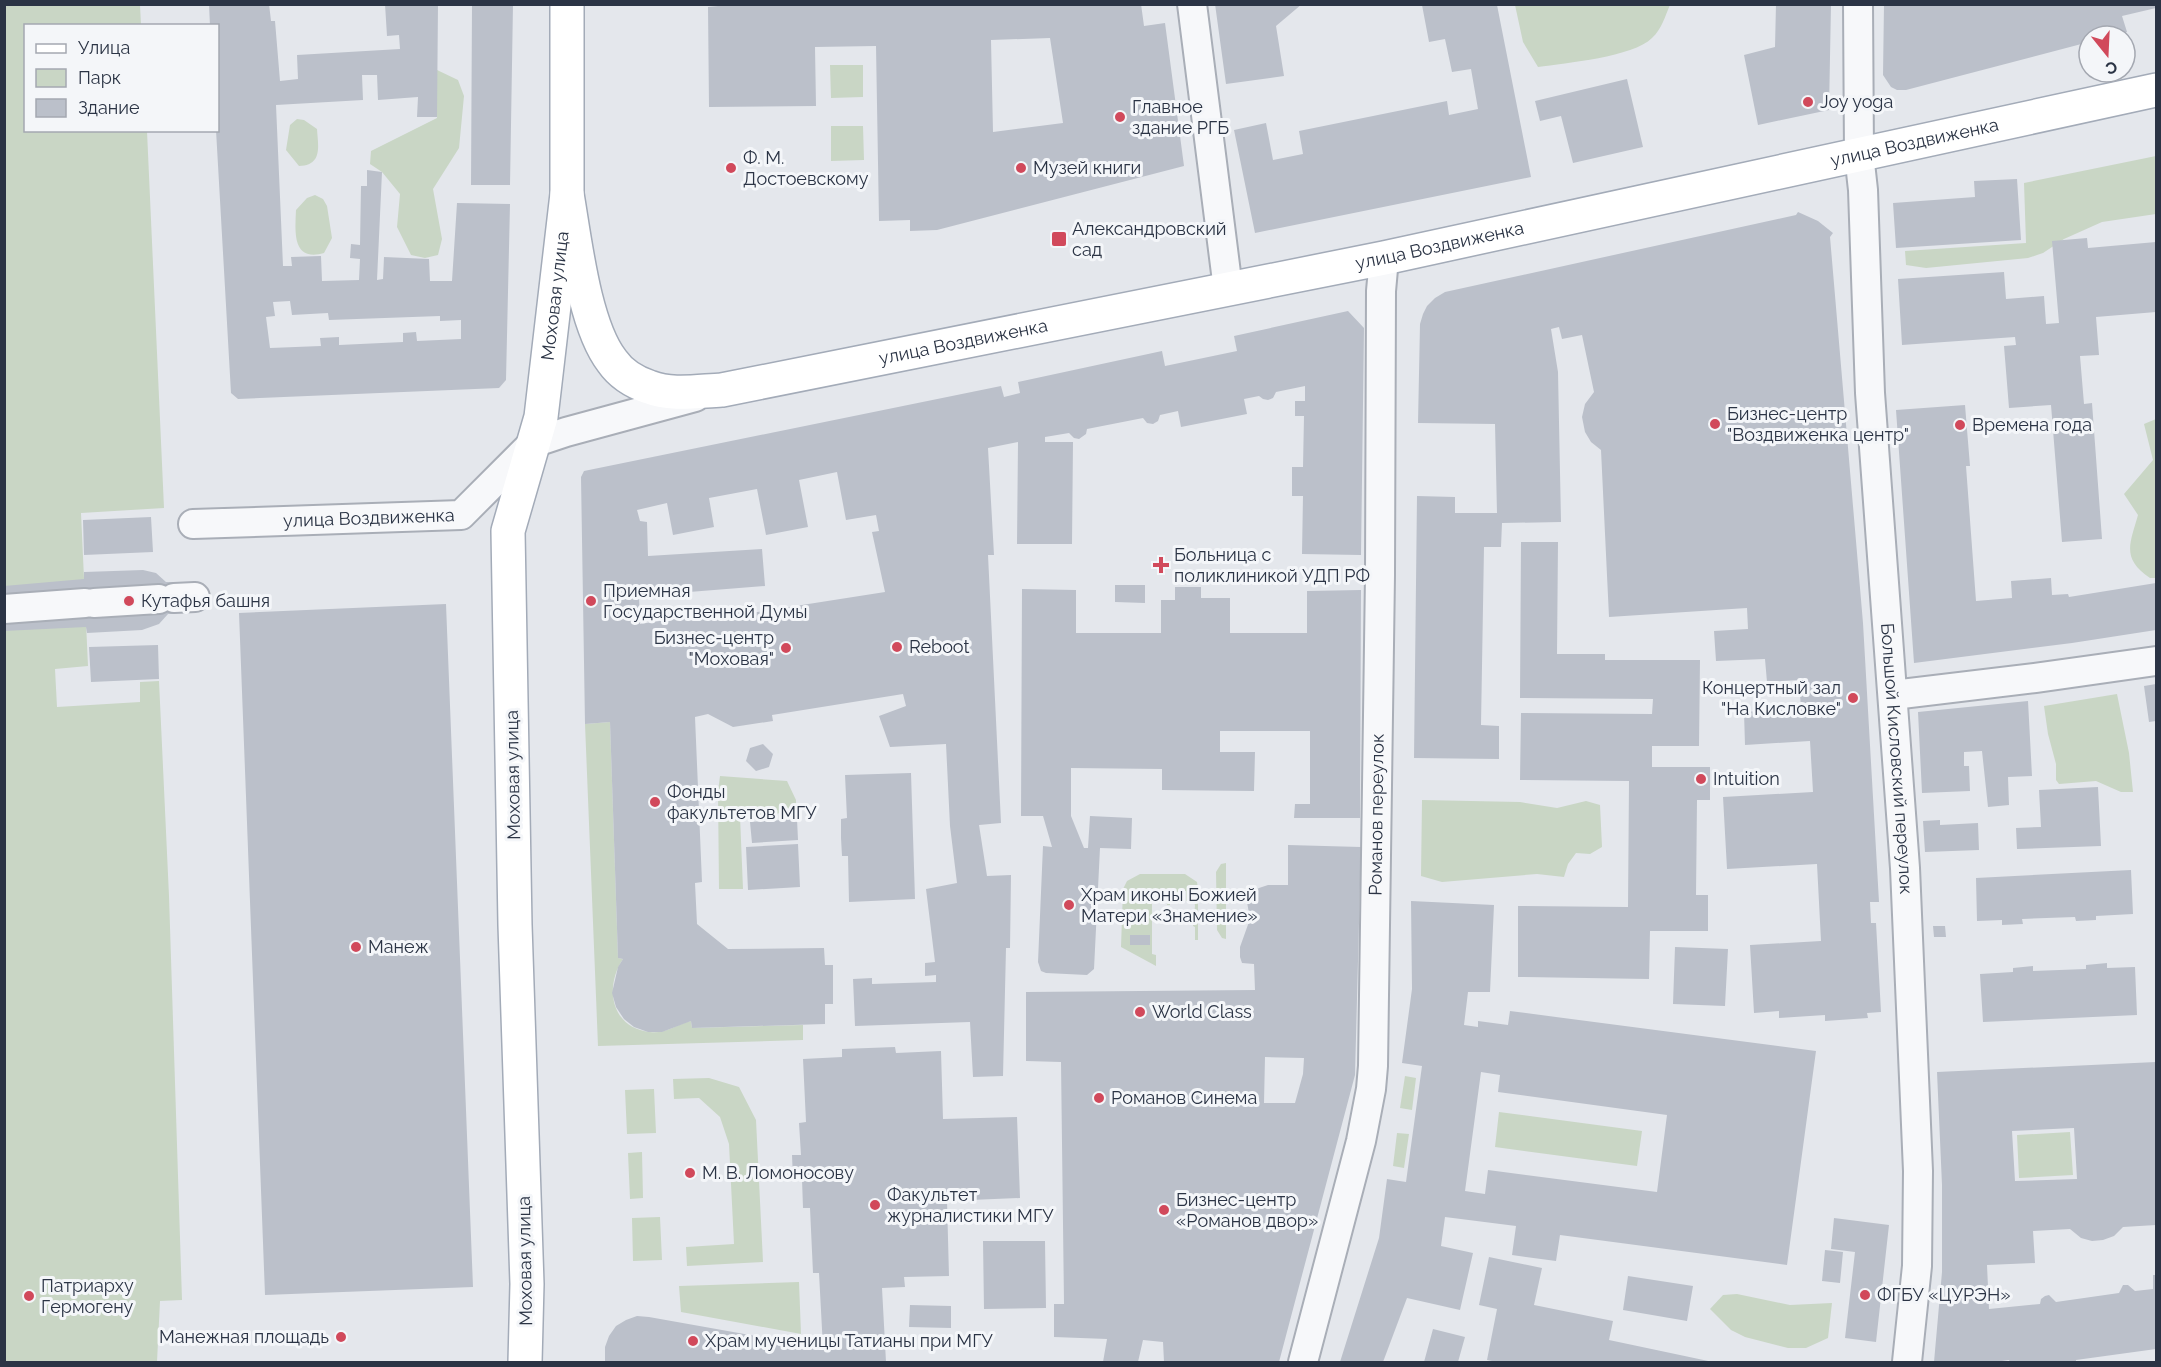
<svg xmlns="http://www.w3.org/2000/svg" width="2161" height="1367" font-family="Raleway,sans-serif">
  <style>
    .green { fill: #c9d6c5 }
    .building { fill: #bbc0ca; fill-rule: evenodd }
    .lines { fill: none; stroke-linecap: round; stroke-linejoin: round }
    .street-casing { stroke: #a9aeb7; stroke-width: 32 }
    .primary-casing { stroke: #a3abb8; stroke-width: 36 }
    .street { stroke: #f7f8fa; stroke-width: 28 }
    .primary { stroke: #fff; stroke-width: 33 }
    .poi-dot { fill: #d1495b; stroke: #f4f6f9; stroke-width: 2 }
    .labels { text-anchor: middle; stroke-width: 6; stroke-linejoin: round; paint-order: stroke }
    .poi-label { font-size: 18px; fill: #2b3445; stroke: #f4f6f9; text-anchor: start }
    .street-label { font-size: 18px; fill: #2b3445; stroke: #f4f6f9 }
  </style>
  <rect width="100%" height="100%" fill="#e4e7ec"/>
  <path class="green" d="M 4,5 L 140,5 L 141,25 L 26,26 L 26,130 L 147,131 L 164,508 L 81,513 L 88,666 L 55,669 L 57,707 L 140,702 L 140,682 L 159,681 L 169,896 L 182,1300 L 160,1301 L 157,1362 L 5,1362 Z
    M 1515,5 L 1515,4 L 1670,5 C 1665,16 1662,29 1652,38 C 1633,57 1566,63 1538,67 L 1523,42 Z
    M 830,65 L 863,65 L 863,97 L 831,98 Z
    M 437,70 L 458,80 L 464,96 L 459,148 L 433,189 L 442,239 L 438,255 L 425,258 L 411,255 L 397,227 L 400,194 L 382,172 L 370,164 L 371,151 L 437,118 Z
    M 297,119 L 304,120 L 317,129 C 318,146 323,165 299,166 L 286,150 L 290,125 Z
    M 831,126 L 863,126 L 864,160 L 831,161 Z
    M 2156,156 L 2156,214 L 2102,222 L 2064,239 L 2043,253 L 2028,258 L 1926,268 L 1906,265 L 1905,251 L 2026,243 L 2024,183 Z
    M 315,195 L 323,199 L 327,206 L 332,238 L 324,253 C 292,262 295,232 296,210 L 307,198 Z
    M 2156,419 L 2156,578 L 2150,578 C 2121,558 2130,544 2138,515 L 2124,494 L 2153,460 L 2144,424 Z
    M 2117,694 L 2129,753 L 2133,792 L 2121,792 L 2096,781 L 2059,784 L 2056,780 L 2056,764 L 2048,734 L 2044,706 Z
    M 610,722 L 618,958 L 623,959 C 604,987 611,1028 650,1032 C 666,1034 677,1024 691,1021 L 692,1028 L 803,1025 L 803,1040 L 598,1046 L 585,724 Z
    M 720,776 L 787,781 L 796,800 L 796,812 L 740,816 L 743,889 L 719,889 L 718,792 Z
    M 1422,800 L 1520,802 L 1557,808 L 1586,801 L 1600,805 L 1602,847 L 1590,854 L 1576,853 L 1568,864 L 1564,877 L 1537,874 L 1442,882 L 1421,876 Z
    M 1226,863 L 1226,939 L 1222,938 L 1217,930 L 1216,872 L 1221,864 Z
    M 1140,874 L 1185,874 L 1197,882 L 1198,889 L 1198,940 L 1195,940 L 1195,927 L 1193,926 L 1195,906 L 1193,891 L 1188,891 L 1188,901 L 1186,901 L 1186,891 L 1181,891 L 1181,901 L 1176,901 L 1176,891 L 1170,891 L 1170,905 L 1167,905 L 1166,895 L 1152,895 L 1152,954 L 1156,955 L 1156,966 L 1121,947 L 1123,889 L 1127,881 Z
    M 1405,1076 L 1416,1078 L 1412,1110 L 1400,1108 Z
    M 709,1078 L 739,1087 L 756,1120 L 763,1262 L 687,1266 L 686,1247 L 734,1244 L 729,1144 L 720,1117 L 699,1098 L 674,1099 L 673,1079 Z
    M 654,1089 L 656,1133 L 627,1134 L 625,1090 Z
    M 1499,1112 L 1642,1131 L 1637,1166 L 1495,1147 Z
    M 2070,1132 L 2073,1175 L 2019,1178 L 2017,1135 Z
    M 1397,1133 L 1409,1134 L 1404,1168 L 1393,1166 Z
    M 642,1152 L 643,1198 L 630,1199 L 628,1153 Z
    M 660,1217 L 662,1260 L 633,1261 L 632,1218 Z
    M 799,1282 L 801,1334 L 681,1312 L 679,1286 Z
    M 1737,1294 L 1790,1305 L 1832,1303 L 1828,1338 L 1806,1348 L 1788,1348 L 1745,1337 L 1731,1330 L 1710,1309 L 1723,1295 Z"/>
  <path class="building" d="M 209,4 L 269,4 L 271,21 L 275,21 L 280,81 L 298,79 L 297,55 L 400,49 L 399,35 L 387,36 L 385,4 L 438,4 L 437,117 L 417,117 L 418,97 L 378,100 L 377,75 L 362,75 L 363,100 L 276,105 L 283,266 L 292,266 L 291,257 L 321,256 L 322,281 L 359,280 L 360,259 L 350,258 L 351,244 L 360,245 L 361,186 L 367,186 L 367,170 L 382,172 L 377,280 L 383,279 L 384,257 L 429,259 L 430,281 L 452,281 L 457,203 L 510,204 L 506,380 L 499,388 L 238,399 L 231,393 L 216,130 L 218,130 L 218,26 L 210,26 ZM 290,301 L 292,315 L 328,313 L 329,320 L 440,316 L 440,321 L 461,320 L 461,339 L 417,341 L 416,332 L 403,333 L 403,342 L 339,345 L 339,337 L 320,338 L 321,346 L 270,348 L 266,317 L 275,316 L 273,302 Z
    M 472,4 L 513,4 L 510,185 L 471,185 Z
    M 719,4 L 1141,4 L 1144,26 L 1165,23 L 1184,166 L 937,230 L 910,231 L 910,220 L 879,221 L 876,46 L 815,47 L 816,106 L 709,107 L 708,7 L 718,6 ZM 1050,38 L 1063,123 L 993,132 L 991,40 Z
    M 1215,4 L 1302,4 L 1276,26 L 1284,76 L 1226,84 Z
    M 1776,4 L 1831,4 L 1829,110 L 1758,125 L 1744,55 L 1775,47 Z
    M 1884,4 L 2156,4 L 2156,8 L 2122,16 L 2127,32 L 2112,36 L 2089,36 L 2089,42 L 1906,90 L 1897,90 L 1891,87 L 1883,75 Z
    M 1422,5 L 1497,5 L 1531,177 L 1255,233 L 1234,130 L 1266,123 L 1273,160 L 1303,154 L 1299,131 L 1447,101 L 1449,115 L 1478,109 L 1471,69 L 1452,72 L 1445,39 L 1429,42 Z
    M 1627,79 L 1643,147 L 1573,163 L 1561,116 L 1540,121 L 1535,101 Z
    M 2017,179 L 2021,240 L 1896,248 L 1893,203 L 1975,197 L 1974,181 Z
    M 1798,212 L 1818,221 L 1833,233 L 1830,237 L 1863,623 L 1879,902 L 1870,902 L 1871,923 L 1876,923 L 1881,1012 L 1867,1013 L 1868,1018 L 1825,1021 L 1825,1015 L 1779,1018 L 1779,1011 L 1754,1013 L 1750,945 L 1821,941 L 1817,864 L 1727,869 L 1723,797 L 1813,792 L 1810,741 L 1745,745 L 1744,712 L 1801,709 L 1799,680 L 1767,682 L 1765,659 L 1716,661 L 1714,631 L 1748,629 L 1747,608 L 1609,617 L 1601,450 L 1591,442 L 1585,432 L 1582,417 L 1585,404 L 1594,392 L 1582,335 L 1562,339 L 1559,327 L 1551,329 L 1558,372 L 1561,522 L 1502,523 L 1501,547 L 1484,547 L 1481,725 L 1499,726 L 1499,759 L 1414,758 L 1417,496 L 1455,497 L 1455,513 L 1497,513 L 1495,424 L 1418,423 L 1420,324 L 1423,314 L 1427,306 L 1435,298 L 1445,292 L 1796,215 Z
    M 2087,238 L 2088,248 L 2156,242 L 2156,312 L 2096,317 L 2099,355 L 2080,356 L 2084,404 L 2092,403 L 2102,539 L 2062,542 L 2051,405 L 2009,408 L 2004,346 L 2016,345 L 2015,337 L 1902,345 L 1898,279 L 2004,272 L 2006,299 L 2044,296 L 2046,324 L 2059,323 L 2052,241 Z
    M 1348,311 L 1364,328 L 1361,555 L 1302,554 L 1303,496 L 1292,496 L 1292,467 L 1303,467 L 1304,416 L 1295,416 L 1295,401 L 1305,401 L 1305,386 L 1276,392 L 1273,398 L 1268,400 L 1263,399 L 1259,396 L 1244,399 L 1247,414 L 1181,427 L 1178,411 L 1160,415 L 1158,421 L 1153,424 L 1147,423 L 1143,418 L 1087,429 L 1086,434 L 1079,439 L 1074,438 L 1069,433 L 1045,437 L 1045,442 L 1073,442 L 1072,544 L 1017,544 L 1018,442 L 988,448 L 994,555 L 988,555 L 1001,823 L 979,825 L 987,876 L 1011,875 L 1010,948 L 1006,948 L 1003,1076 L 973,1077 L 970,1022 L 855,1026 L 853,979 L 872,978 L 872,984 L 936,982 L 936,975 L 925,976 L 925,963 L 935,962 L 926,889 L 957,883 L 950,826 L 946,744 L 890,747 L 879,716 L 906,706 L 903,694 L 772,715 L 773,721 L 733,727 L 708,714 L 695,717 L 702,882 L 695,883 L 697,924 L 728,949 L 824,948 L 825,965 L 833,965 L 833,1004 L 825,1004 L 825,1024 L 692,1028 L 691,1021 L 662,1032 L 648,1032 L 634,1027 L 624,1019 L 616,1007 L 612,993 L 618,967 L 623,959 L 618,958 L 610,722 L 585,724 L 581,477 L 584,471 L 1001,386 L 1004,397 L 1020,393 L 1018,382 L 1162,351 L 1165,366 L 1237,351 L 1234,336 ZM 837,472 L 846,520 L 876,515 L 879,531 L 872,532 L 885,592 L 751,613 L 750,607 L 640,624 L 639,596 L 765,586 L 762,549 L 648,556 L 647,522 L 640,521 L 637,510 L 667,503 L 673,535 L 714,527 L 709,498 L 757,489 L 766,535 L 808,527 L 799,480 Z
    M 1965,405 L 1970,466 L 1966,466 L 1976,601 L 2012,598 L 2011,581 L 2051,578 L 2052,595 L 2068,594 L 2069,597 L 2156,583 L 2156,630 L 2072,643 L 1914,663 L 1896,410 Z
    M 151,517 L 153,552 L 84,555 L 83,520 Z
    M 1521,542 L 1558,542 L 1557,654 L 1605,654 L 1605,660 L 1700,660 L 1699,746 L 1652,746 L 1652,767 L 1710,767 L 1710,800 L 1697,800 L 1696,895 L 1708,895 L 1708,931 L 1650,931 L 1649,979 L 1518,977 L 1518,906 L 1628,907 L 1629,781 L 1520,780 L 1521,713 L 1652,714 L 1653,699 L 1520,698 Z
    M 143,570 L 156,573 L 166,582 L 173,582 L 175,614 L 168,614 L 159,624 L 142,630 L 87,633 L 86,627 L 4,631 L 4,586 L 84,579 L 84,572 Z
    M 1115,585 L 1145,585 L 1145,603 L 1115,602 Z
    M 1175,587 L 1201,587 L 1201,598 L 1230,598 L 1230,633 L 1307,633 L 1307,591 L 1361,590 L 1360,818 L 1294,818 L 1295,804 L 1310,804 L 1310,731 L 1220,731 L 1220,752 L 1255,752 L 1254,791 L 1162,790 L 1162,769 L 1071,768 L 1071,816 L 1084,848 L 1088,848 L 1090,816 L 1132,818 L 1131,849 L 1100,848 L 1094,969 L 1087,975 L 1046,973 L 1041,971 L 1038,962 L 1043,846 L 1052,847 L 1043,816 L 1021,816 L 1022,589 L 1076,590 L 1076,633 L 1161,633 L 1161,600 L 1175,600 Z
    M 446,604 L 473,1287 L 265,1295 L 239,613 Z
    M 158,645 L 159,679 L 91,682 L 89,647 Z
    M 2156,684 L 2156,721 L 2149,722 L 2144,686 Z
    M 2028,701 L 2032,776 L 2008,777 L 2009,805 L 1988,807 L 1982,751 L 1964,752 L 1964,766 L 1969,766 L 1970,791 L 1922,793 L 1918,712 Z
    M 763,744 L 773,754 L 769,767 L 756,771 L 746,761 L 750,748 Z
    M 911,773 L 915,899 L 849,902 L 848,856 L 842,856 L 841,838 L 841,819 L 847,818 L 845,775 Z
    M 2098,787 L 2101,846 L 2017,849 L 2016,828 L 2041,827 L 2039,790 Z
    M 797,819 L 798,840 L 752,843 L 750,822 Z
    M 1940,820 L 1940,825 L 1978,823 L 1979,850 L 1925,852 L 1923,821 Z
    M 798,844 L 800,887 L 748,890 L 746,847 Z
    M 1288,845 L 1361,847 L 1355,1075 L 1279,1362 L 1164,1362 L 1163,1342 L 1143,1340 L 1138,1362 L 1103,1362 L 1107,1339 L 1054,1337 L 1054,1304 L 1064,1304 L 1061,1062 L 1026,1061 L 1026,992 L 1255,990 L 1254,964 L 1242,963 L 1240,957 L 1240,947 L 1250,919 L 1247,902 L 1252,893 L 1259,888 L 1268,885 L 1288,885 ZM 1265,1057 L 1304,1058 L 1303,1074 L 1295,1103 L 1264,1103 Z
    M 2131,870 L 2133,914 L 2096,916 L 2096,920 L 2076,921 L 2075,917 L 2022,919 L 2023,924 L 2002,925 L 2002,920 L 1977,921 L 1976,878 Z
    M 1411,901 L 1494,905 L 1490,992 L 1468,992 L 1464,1025 L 1478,1027 L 1478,1021 L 1508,1025 L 1510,1011 L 1816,1051 L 1787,1265 L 1560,1235 L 1556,1261 L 1512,1255 L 1516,1226 L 1445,1217 L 1441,1246 L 1473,1253 L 1460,1310 L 1407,1298 L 1383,1362 L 1340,1362 L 1379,1238 L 1387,1179 L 1406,1182 L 1422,1066 L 1402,1063 L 1412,989 ZM 1481,1072 L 1500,1075 L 1498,1092 L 1667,1115 L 1657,1192 L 1488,1170 L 1485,1194 L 1465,1191 Z
    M 1933,926 L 1945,926 L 1946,937 L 1934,937 Z
    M 1130,935 L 1150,935 L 1150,945 L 1130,945 Z
    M 1675,947 L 1728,949 L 1725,1006 L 1673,1004 Z
    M 2107,963 L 2107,968 L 2135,967 L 2137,1015 L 1983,1022 L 1980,974 L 2013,972 L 2013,968 L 2033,966 L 2033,971 L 2086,969 L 2086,965 Z
    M 895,1047 L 896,1053 L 941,1051 L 943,1119 L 1017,1117 L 1020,1198 L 947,1201 L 949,1276 L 904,1277 L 905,1287 L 882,1288 L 886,1362 L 605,1362 L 605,1347 L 609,1336 L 616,1326 L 626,1320 L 637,1316 L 649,1317 L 823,1348 L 819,1273 L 813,1273 L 810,1208 L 803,1208 L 802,1179 L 793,1180 L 792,1155 L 801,1155 L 799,1123 L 806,1122 L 803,1059 L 842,1057 L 842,1049 Z
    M 2156,1062 L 2156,1225 L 2123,1227 L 2114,1236 L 2103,1240 L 2092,1241 L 2081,1238 L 2070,1229 L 2033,1231 L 2035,1263 L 1987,1265 L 1989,1309 L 2040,1304 L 2041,1299 L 2045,1296 L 2049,1295 L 2056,1302 L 2119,1293 L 2123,1285 L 2128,1285 L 2135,1291 L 2153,1289 L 2153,1275 L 2156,1275 L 2156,1349 L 2076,1360 L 2076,1362 L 2010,1362 L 2009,1360 L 1995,1362 L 1934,1362 L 1942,1272 L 1942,1185 L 1937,1072 ZM 2074,1128 L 2077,1179 L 2015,1181 L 2012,1131 Z
    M 1834,1218 L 1889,1225 L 1876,1342 L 1845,1338 L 1855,1252 L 1831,1249 Z
    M 983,1241 L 1045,1241 L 1046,1308 L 984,1309 Z
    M 1825,1250 L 1843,1252 L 1840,1283 L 1822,1281 Z
    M 1489,1257 L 1542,1268 L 1534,1305 L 1613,1321 L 1609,1340 L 1713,1362 L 1497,1362 L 1487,1360 L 1497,1309 L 1479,1305 Z
    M 1628,1276 L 1693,1286 L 1687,1321 L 1623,1310 Z
    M 910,1305 L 951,1306 L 951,1328 L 909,1327 Z
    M 1433,1329 L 1465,1337 L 1458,1362 L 1424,1362 Z"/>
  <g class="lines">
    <defs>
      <g id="street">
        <path d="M 1192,4 L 1228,289"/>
        <path id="s1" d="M 1858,4 L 1859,154 L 1863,190 L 1870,393 L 1905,868 L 1918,1171 L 1917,1266 L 1907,1362"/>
        <path id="s2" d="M 193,524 L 461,515 L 533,443 L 566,432 L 695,397"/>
        <path d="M 174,598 L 195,597"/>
        <path d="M 94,603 L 159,599"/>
        <path d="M 4,609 L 85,603"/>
        <path d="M 1893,695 L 2035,678 L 2156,661"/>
        <path id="s3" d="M 1303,1362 L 1361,1141 L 1371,1089 L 1373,1066 L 1380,575 L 1381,291 L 1384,258"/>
      </g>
      <g id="primary">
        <path id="s4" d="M 567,194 C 575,240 584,325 612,361 C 621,374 634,382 649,387 C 671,396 698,391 722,390 L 1384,258 L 2156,90"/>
        <path id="s5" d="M 525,1362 L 527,1284 L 515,925 L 508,531 L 541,417 L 567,194 L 567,4"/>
      </g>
    </defs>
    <use href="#street" class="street-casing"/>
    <use href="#primary" class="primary-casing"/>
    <use href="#street" class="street"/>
    <use href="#primary" class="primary"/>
  </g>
  <g class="poi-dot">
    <circle cx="1808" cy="102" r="6"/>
    <circle cx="1120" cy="117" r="6"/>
    <circle cx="731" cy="168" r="6"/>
    <circle cx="1021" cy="168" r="6"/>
    <rect x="1051" y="231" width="16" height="16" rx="3"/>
    <circle cx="1715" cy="424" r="6"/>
    <circle cx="1960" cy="425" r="6"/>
    <path d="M1158 556h6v6h6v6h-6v6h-6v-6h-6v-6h6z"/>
    <circle cx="129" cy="601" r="6"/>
    <circle cx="591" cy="601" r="6"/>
    <circle cx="897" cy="647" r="6"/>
    <circle cx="786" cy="648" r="6"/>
    <circle cx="1853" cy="698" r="6"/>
    <circle cx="1701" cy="779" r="6"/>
    <circle cx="655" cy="802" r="6"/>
    <circle cx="1069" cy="905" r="6"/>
    <circle cx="356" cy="947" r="6"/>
    <circle cx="1140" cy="1012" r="6"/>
    <circle cx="1099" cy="1098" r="6"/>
    <circle cx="690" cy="1173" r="6"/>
    <circle cx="875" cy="1205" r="6"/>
    <circle cx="1164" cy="1210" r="6"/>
    <circle cx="1865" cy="1295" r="6"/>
    <circle cx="29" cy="1296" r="6"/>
    <circle cx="341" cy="1337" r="6"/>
    <circle cx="693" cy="1341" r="6"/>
  </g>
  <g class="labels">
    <g class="poi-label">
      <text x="1820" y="108">Joy yoga</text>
      <text x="1132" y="113">Главное<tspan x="1132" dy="21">здание РГБ</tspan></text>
      <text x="743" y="164">Ф. М.<tspan x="743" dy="21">Достоевскому</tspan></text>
      <text x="1033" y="174">Музей книги</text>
      <text x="1072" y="235">Александровский<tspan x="1072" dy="21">сад</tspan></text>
      <text x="1727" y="420">Бизнес-центр<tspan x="1727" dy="21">"Воздвиженка центр"</tspan></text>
      <text x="1972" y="431">Времена года</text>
      <text x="1174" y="561">Больница с<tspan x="1174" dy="21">поликлиникой УДП РФ</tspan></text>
      <text x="603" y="597">Приемная<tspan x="603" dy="21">Государственной Думы</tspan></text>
      <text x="141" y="607">Кутафья башня</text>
      <text x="774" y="644" text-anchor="end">Бизнес-центр<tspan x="774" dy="21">"Моховая"</tspan></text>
      <text x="909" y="653">Reboot</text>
      <text x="1841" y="694" text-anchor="end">Концертный зал<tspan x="1841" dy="21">"На Кисловке"</tspan></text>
      <text x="1713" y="785">Intuition</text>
      <text x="667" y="798">Фонды<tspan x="667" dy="21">факультетов МГУ</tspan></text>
      <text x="1081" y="901">Храм иконы Божией<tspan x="1081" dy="21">Матери «Знамение»</tspan></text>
      <text x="368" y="953">Манеж</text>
      <text x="1152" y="1018">World Class</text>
      <text x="1111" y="1104">Романов Синема</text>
      <text x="702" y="1179">М. В. Ломоносову</text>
      <text x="887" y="1201">Факультет<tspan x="887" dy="21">журналистики МГУ</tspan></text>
      <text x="1176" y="1206">Бизнес-центр<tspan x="1176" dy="21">«Романов двор»</tspan></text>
      <text x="41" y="1292">Патриарху<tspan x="41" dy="21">Гермогену</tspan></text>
      <text x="1877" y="1301">ФГБУ «ЦУРЭН»</text>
      <text x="329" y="1343" text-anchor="end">Манежная площадь</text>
      <text x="705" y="1347">Храм мученицы Татианы при МГУ</text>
    </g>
    <g class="street-label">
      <text dy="6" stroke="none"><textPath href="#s4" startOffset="1512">улица Воздвиженка</textPath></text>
      <text dy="6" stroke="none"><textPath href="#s4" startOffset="1026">улица Воздвиженка</textPath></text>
      <text dy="6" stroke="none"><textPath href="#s5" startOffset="1072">Моховая улица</textPath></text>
      <text dy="6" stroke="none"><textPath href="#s4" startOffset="540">улица Воздвиженка</textPath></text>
      <text dy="6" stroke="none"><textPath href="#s2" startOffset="176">улица Воздвиженка</textPath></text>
      <text dy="6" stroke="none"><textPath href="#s1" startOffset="756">Большой Кисловский переулок</textPath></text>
      <text transform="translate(513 775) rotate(-91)" y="6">Моховая улица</text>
      <text dy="6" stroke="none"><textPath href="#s3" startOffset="556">Романов переулок</textPath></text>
      <text transform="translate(525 1261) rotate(-91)" y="6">Моховая улица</text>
    </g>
  </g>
  <rect width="2161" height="1367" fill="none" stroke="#2b3445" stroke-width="12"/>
  <rect x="24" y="24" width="195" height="108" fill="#f4f6f9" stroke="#a4a8b1" stroke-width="1.5"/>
  <rect x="36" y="44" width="30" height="9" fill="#ffffff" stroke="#a4a8b1" stroke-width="1.5"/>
  <text x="78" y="54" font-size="18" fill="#2b3445">Улица</text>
  <rect x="36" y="69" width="30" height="18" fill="#c9d6c5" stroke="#a4a8b1" stroke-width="1.5"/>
  <text x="78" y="84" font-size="18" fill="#2b3445">Парк</text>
  <rect x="36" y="99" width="30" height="18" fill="#bbc0ca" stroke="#a4a8b1" stroke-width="1.5"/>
  <text x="78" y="114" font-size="18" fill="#2b3445">Здание</text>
  <g transform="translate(2107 54) rotate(162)"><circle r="28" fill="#f4f6f9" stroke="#a4a8b1" stroke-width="1.5"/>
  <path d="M0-4.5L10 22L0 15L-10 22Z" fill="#d1495b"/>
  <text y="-9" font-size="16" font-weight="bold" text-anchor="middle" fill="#2b3445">С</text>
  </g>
</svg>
